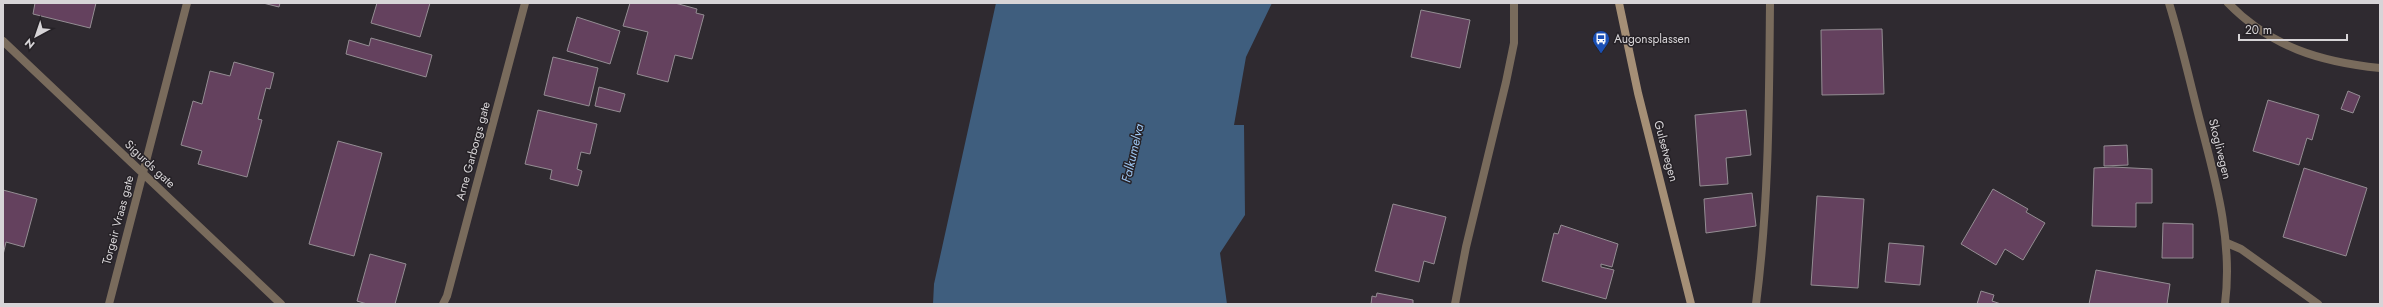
<svg xmlns="http://www.w3.org/2000/svg" width="2383" height="307" font-family="Jost,sans-serif">
  <style>
    .water { fill: #3f5e7e }
    .building { fill: #64415e; stroke: #948d93 }
    .lines { fill: none; stroke-linecap: round; stroke-linejoin: round }
    .service { stroke: #796b5c; stroke-width: 8 }
    .minor { stroke: #796b5c; stroke-width: 8 }
    .tertiary { stroke: #796b5c; stroke-width: 8 }
    .secondary { stroke: #a58f76; stroke-width: 8 }
    .labels { text-anchor: middle; stroke-width: 3; stroke-linejoin: round; paint-order: stroke }
    .poi-label { font-size: 12px; fill: #d7d4d7; stroke: #252126; text-anchor: start }
    .street-label { font-size: 12px; fill: #d7d4d7; stroke: #252126 }
    .water-label { font-size: 13px; font-style: italic; fill: #9fc8f4; stroke: #252126 }
  </style>
  <rect width="100%" height="100%" fill="#2f2a30"/>
  <path class="water" d="M 996,3 L 1272,3 L 1246,57 L 1234,125 L 1244,125 L 1245,215 L 1220,253 L 1227,304 L 933,304 L 934,284 Z"/>
  <path class="building" d="M 35,3 L 96,3 L 90,28 L 33,14 Z
    M 263,3 L 280,3 L 279,7 Z
    M 377,3 L 430,3 L 420,37 L 371,23 Z
    M 630,3 L 675,3 L 697,9 L 696,13 L 704,15 L 692,59 L 675,55 L 668,82 L 637,74 L 648,32 L 623,26 Z
    M 1421,10 L 1470,20 L 1460,68 L 1411,57 Z
    M 577,17 L 620,31 L 610,64 L 567,51 Z
    M 1882,29 L 1884,94 L 1822,95 L 1821,30 Z
    M 371,38 L 432,55 L 426,77 L 346,54 L 349,40 L 369,46 Z
    M 553,57 L 598,68 L 589,106 L 544,95 Z
    M 234,62 L 274,73 L 270,89 L 266,88 L 258,119 L 262,120 L 247,177 L 198,164 L 202,151 L 181,145 L 193,101 L 202,104 L 210,71 L 230,76 Z
    M 599,87 L 625,94 L 620,112 L 595,106 Z
    M 2348,91 L 2360,96 L 2353,113 L 2341,109 Z
    M 2268,100 L 2319,115 L 2312,140 L 2307,138 L 2299,165 L 2253,151 Z
    M 538,110 L 597,124 L 590,154 L 581,152 L 577,169 L 582,171 L 578,186 L 550,179 L 552,170 L 525,164 Z
    M 1746,110 L 1751,155 L 1726,158 L 1728,184 L 1700,186 L 1695,115 Z
    M 338,141 L 382,153 L 354,256 L 309,244 Z
    M 2127,145 L 2128,165 L 2104,166 L 2104,146 Z
    M 2113,167 L 2152,169 L 2152,203 L 2136,203 L 2136,227 L 2092,226 L 2094,168 Z
    M 2304,168 L 2367,188 L 2346,256 L 2283,237 Z
    M 1993,189 L 2028,209 L 2026,212 L 2045,223 L 2023,260 L 2005,249 L 1996,265 L 1961,244 Z
    M 3,190 L 37,199 L 24,247 L 6,242 L 3,255 Z
    M 1752,193 L 1756,226 L 1706,233 L 1704,199 Z
    M 1817,196 L 1864,199 L 1858,288 L 1811,285 Z
    M 1393,204 L 1446,217 L 1434,264 L 1424,261 L 1419,282 L 1375,271 Z
    M 2163,223 L 2193,224 L 2193,258 L 2162,258 Z
    M 1561,225 L 1618,244 L 1612,267 L 1601,264 L 1601,267 L 1614,270 L 1606,299 L 1542,281 L 1554,233 L 1558,234 Z
    M 1889,243 L 1924,246 L 1920,285 L 1885,282 Z
    M 370,254 L 406,264 L 395,304 L 367,304 L 357,301 Z
    M 2096,270 L 2170,284 L 2167,304 L 2089,304 Z
    M 1981,291 L 1994,295 L 1992,301 L 2001,304 L 1977,304 Z
    M 1377,293 L 1413,300 L 1413,304 L 1371,304 L 1372,296 L 1376,297 Z"/>
  <g class="lines">
    <path class="service" d="M 2227,243 L 2241,249 L 2318,304"/>
    <path class="minor" d="M 2228,3 C 2271,47 2320,62 2380,68
      M 3,41 L 281,304
      M 109,304 L 187,3
      M 443,304 L 447,296 L 525,3
      M 1455,304 L 1466,247 L 1506,82 L 1514,43 L 1514,3
      M 1756,304 C 1769,204 1769,104 1770,3"/>
    <path class="tertiary" d="M 2169,3 C 2181,42 2190,82 2200,121 C 2216,182 2233,241 2225,304"/>
    <path class="secondary" d="M 1619,3 L 1638,93 L 1691,304"/>
  </g>
  <defs>
    <symbol id="bus-pin" viewBox="-11 -11 22 30"><path d="M0 17L-7.5 6A9.5 9.5 0 1 1 7.5 6Z" fill="#1a4fb4" stroke="#252126"/><path d="M-5-6H5V4H4V6H2V4H-2V6H-4V4H-5ZM-3.5-4V0h7V-4ZM-3.5 1.2v1.5H-2V1.2ZM2 1.2v1.5H3.5V1.2Z" fill="#fff"/></symbol>
  </defs>
  <g fill-rule="evenodd">
    <use href="#bus-pin" x="1591" y="29" width="20" height="27"/>
  </g>
  <g class="labels">
    <g class="poi-label">
      <text x="1614" y="43">Augonsplassen</text>
    </g>
    <g class="street-label">
      <text transform="translate(2220 149) rotate(76)" y="4">Skoglivegen</text>
      <text transform="translate(473 151) rotate(-75)" y="4">Arne Garborgs gate</text>
      <text transform="translate(1666 151) rotate(75)" y="4">Gulsetvegen</text>
      <text transform="translate(150 164) rotate(43)" y="4">Sigurds gate</text>
      <text transform="translate(118 220) rotate(-75)" y="4">Torgeir Vraas gate</text>
    </g>
    <g class="water-label">
      <text transform="translate(1132 153) rotate(-77)" y="5">Falkumelva</text>
    </g>
  </g>
  <rect width="2383" height="307" fill="none" stroke="#d7d4d7" stroke-width="8"/>
  <g transform="translate(36 36) rotate(220)" stroke="#252126" stroke-width="3" paint-order="stroke">
  <path d="M0-3L7 15L0 10L-7 15Z" fill="#d7d4d7"/>
  <text y="-6" font-size="11" font-weight="bold" text-anchor="middle" fill="#d7d4d7">N</text>
  </g>
  <path d="M2239 34v6h108v-6" fill="none" stroke="#d7d4d7" stroke-width="2"/>
  <text x="2245" y="34" font-size="12" fill="#d7d4d7" stroke="#252126" stroke-width="3" paint-order="stroke">20 m</text>
</svg>
